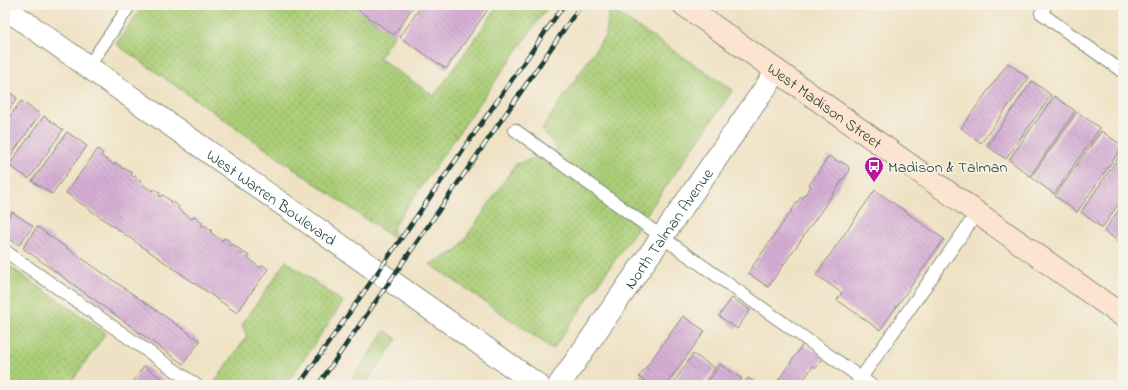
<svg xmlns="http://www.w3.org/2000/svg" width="1128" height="390" font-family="'Indie Flower',sans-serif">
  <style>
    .grass { fill: url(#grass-dots); stroke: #648556 }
    .building { fill: url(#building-back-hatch) }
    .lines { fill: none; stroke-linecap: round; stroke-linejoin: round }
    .service-casing { stroke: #87907c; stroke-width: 14 }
    .minor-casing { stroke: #87907c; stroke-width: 24 }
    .tertiary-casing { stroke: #87907c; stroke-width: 24 }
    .secondary-casing { stroke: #87907c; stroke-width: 24 }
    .service { stroke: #fff; stroke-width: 12 }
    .minor { stroke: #fff; stroke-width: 22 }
    .tertiary { stroke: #fff; stroke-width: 22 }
    .secondary { stroke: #fde4d1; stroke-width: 22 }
    .rail-casing { stroke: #1f3d34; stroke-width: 4.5 }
    .rail { stroke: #f7f3e8; stroke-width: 3; stroke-dasharray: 9; stroke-linecap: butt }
    .labels { text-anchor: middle; stroke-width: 3.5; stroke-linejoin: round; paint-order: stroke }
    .street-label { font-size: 16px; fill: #1f3d34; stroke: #f7f3e8 }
    .poi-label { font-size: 16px; fill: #1f3d34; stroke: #f7f3e8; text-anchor: start }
  </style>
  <defs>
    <pattern id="grass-dots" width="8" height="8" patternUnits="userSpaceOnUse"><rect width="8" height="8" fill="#aacd77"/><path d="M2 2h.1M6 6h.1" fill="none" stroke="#8aa862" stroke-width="1.8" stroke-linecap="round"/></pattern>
    <pattern id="building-back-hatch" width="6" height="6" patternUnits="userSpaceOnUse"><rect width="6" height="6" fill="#d6aed5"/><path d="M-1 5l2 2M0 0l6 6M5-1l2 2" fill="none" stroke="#ad8fae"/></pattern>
  </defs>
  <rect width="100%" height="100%" fill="#f7f3e8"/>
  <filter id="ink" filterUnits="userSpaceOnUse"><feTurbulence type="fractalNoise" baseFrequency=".025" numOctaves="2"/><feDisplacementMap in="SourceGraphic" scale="8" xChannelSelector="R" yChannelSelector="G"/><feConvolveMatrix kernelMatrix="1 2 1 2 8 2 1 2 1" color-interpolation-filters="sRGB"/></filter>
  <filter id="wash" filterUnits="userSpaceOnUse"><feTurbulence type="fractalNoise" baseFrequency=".012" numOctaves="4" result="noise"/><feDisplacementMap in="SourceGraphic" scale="16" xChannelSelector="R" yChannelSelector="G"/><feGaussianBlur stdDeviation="0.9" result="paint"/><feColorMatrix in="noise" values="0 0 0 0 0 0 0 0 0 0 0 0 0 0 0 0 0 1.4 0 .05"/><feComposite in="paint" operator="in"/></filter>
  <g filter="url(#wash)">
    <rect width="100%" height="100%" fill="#efe2c4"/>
    <path class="grass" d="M 143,5 L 351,5 L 394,35 L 379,58 L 434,96 L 499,5 L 549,5 L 394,225 L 393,238 L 116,44 Z
      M 609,8 L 733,90 L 553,349 L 430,264 L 457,251 L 516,164 L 535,158 L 547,164 L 557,149 L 542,129 L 606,34 Z
      M 286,261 L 343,302 L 286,385 L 213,385 L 247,336 L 242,325 Z
      M 9,266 L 106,333 L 69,385 L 5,385 L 5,273 Z
      M 385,331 L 397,339 L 365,385 L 348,385 Z"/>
    <g id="blocks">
      <path class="building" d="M 351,5 L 414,5 L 394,35 Z
        M 422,5 L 491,5 L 446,69 L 400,37 Z
        M 1008,63 L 1029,78 L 981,143 L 961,128 Z
        M 1032,81 L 1051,95 L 1006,159 L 987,146 Z
        M 5,89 L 17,98 L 5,116 Z
        M 1054,96 L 1075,111 L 1030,176 L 1009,160 Z
        M 21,101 L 40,114 L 5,164 L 5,123 Z
        M 1077,112 L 1100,128 L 1054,194 L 1031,177 Z
        M 44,116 L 63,130 L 29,179 L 9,165 Z
        M 1101,131 L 1123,146 L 1077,212 L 1055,196 Z
        M 67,132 L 87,146 L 52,194 L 32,181 Z
        M 98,149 L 103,153 L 101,156 L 114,165 L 115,163 L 122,167 L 121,168 L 123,169 L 124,168 L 132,173 L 131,175 L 134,177 L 135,176 L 141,180 L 140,182 L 152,191 L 154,189 L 160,193 L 159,196 L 160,197 L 163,195 L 171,201 L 170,202 L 172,204 L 174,202 L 179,207 L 178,209 L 192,219 L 194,216 L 203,223 L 201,225 L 203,227 L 205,225 L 212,231 L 210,232 L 222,241 L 224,238 L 230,242 L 229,245 L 230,246 L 232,244 L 241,250 L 240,253 L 242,255 L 244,252 L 249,256 L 248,258 L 260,268 L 263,265 L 268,269 L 237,313 L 66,193 Z
        M 1123,151 L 1123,197 L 1102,228 L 1081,212 Z
        M 829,156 L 839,162 L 842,162 L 848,166 L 849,171 L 768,287 L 748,273 L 801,197 L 802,199 L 811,186 L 809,185 Z
        M 875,190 L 944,239 L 880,330 L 837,300 L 842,293 L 816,275 Z
        M 1123,204 L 1123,244 L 1104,231 Z
        M 12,212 L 33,226 L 19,245 L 5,236 L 5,222 Z
        M 37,227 L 200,341 L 183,364 L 23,248 Z
        M 732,298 L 750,310 L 737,329 L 719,316 Z
        M 683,316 L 705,331 L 666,385 L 650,385 L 639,377 Z
        M 803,344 L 824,357 L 816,368 L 813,366 L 800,385 L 775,385 Z
        M 693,354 L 715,368 L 702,385 L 672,385 Z
        M 720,364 L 742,379 L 738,385 L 706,385 Z
        M 144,366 L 171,385 L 131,385 Z
        M 748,378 L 760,385 L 743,385 Z"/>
    </g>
  </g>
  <g filter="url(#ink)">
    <use href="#blocks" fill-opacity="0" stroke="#87907c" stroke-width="1"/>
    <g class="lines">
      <defs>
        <path id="service" d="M 1046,5 L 1041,13 L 1123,72
          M 88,67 L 130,5
          M 515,130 L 662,237 L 871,385
          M 5,251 L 196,385
          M 856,385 L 977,213"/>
        <g id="minor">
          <path id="s1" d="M 559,385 L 777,71"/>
        </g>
        <g id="tertiary">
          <path id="s2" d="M 5,8 L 538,385"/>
        </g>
        <g id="secondary">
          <path id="s3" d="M 684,5 L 1123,316"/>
        </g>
      </defs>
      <use href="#service" class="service-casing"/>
      <use href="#minor" class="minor-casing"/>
      <use href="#tertiary" class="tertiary-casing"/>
      <use href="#secondary" class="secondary-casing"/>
      <use href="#service" class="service"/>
      <use href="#minor" class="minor"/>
      <use href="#tertiary" class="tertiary"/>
      <use href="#secondary" class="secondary"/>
      <defs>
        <path id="rail" d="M 299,385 L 564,5
          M 318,385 L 581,5"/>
      </defs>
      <use href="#rail" class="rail-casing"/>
      <use href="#rail" class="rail"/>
    </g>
  </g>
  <defs>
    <symbol id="bus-pin" viewBox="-11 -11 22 30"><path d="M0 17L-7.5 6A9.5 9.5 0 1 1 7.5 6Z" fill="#b5179e" stroke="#f7f3e8"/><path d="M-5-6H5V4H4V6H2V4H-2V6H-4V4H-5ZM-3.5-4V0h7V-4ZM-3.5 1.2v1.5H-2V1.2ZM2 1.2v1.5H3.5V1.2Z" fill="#fff"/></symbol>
  </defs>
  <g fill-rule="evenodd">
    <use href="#bus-pin" x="863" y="155" width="22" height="30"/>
  </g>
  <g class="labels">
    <g class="street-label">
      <text dy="6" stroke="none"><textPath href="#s3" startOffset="173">West Madison Street</textPath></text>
      <text dy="6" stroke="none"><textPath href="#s2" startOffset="327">West Warren Boulevard</textPath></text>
      <text dy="6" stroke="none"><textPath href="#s1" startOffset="191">North Talman Avenue</textPath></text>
    </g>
    <g class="poi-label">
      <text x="888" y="172">Madison &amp; Talman</text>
    </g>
  </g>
  <rect width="1128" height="390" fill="none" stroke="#f7f3e8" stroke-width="20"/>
</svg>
